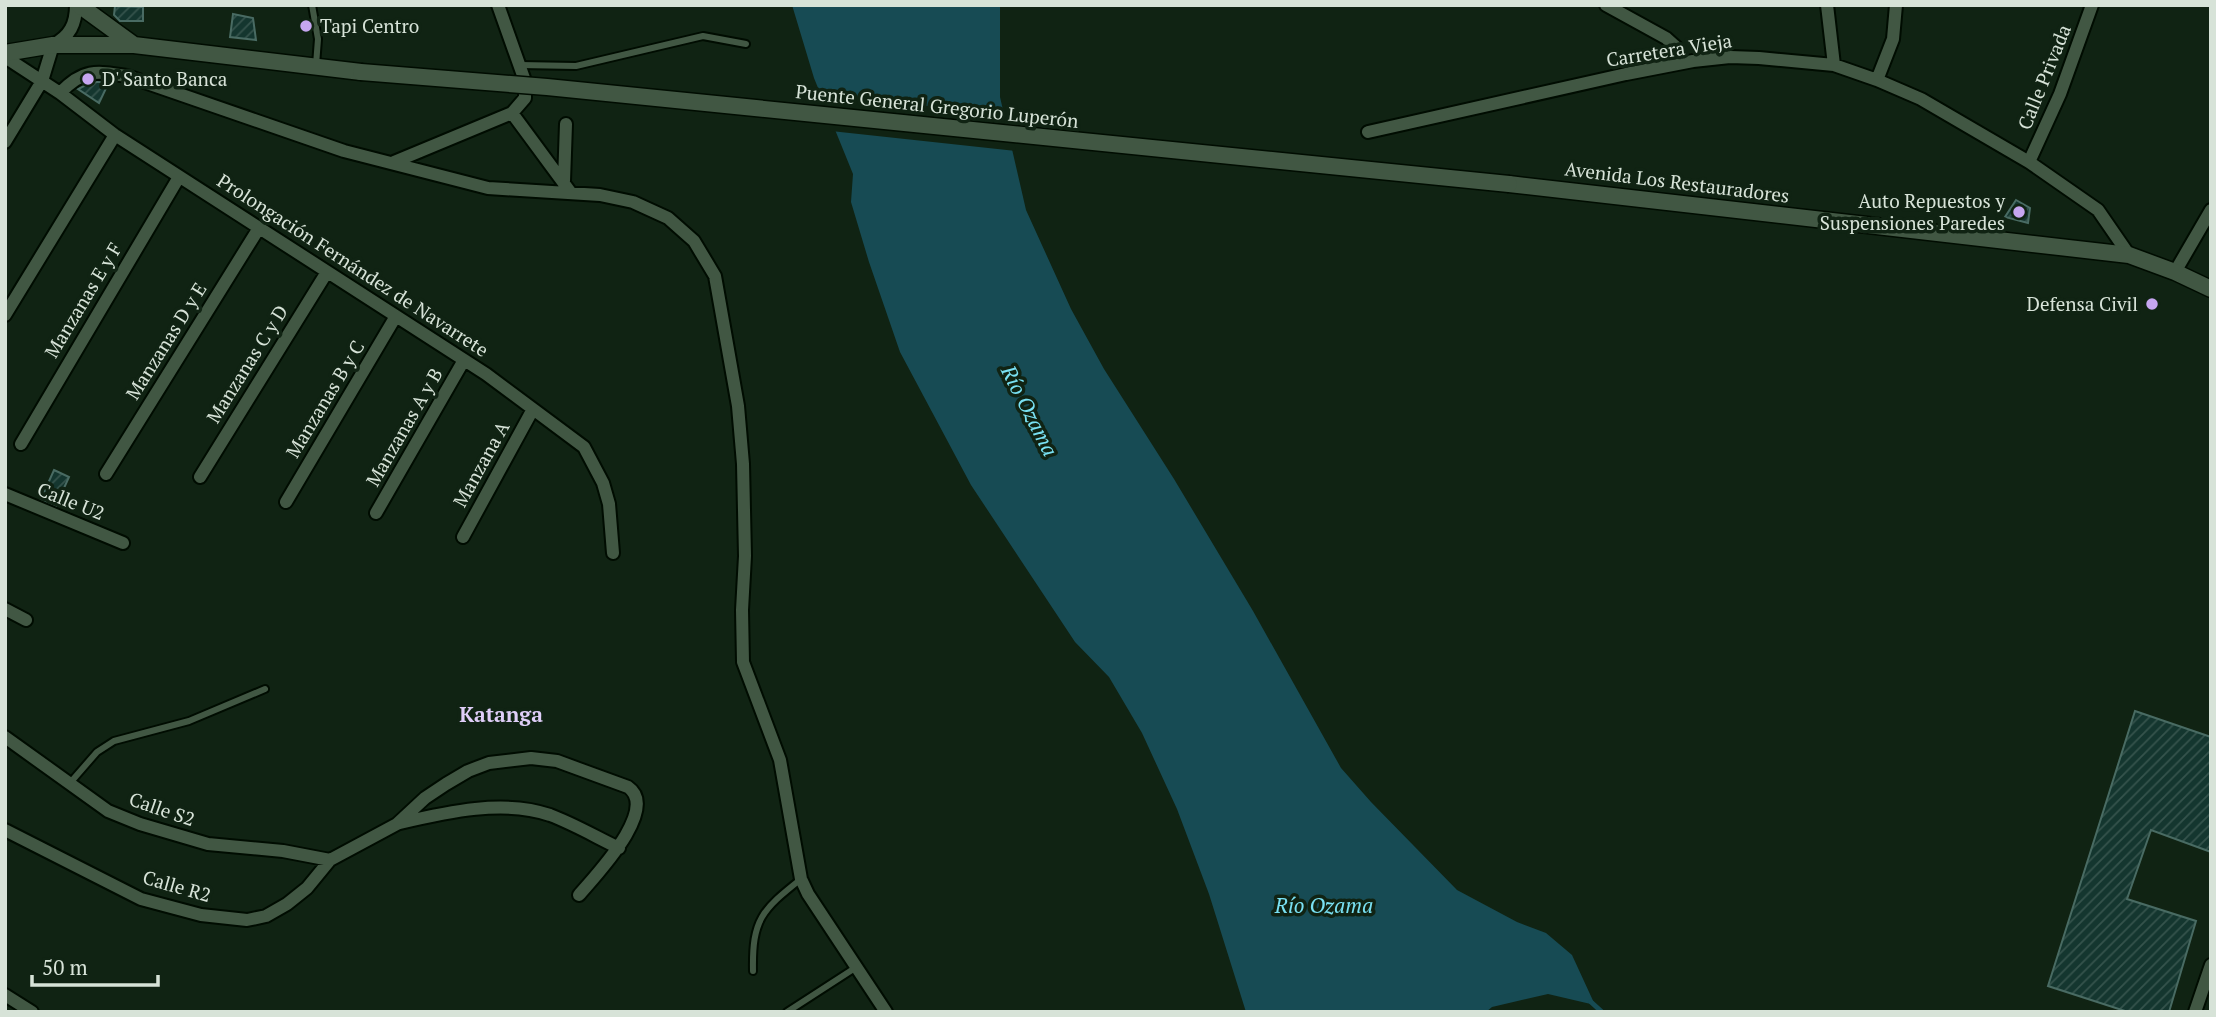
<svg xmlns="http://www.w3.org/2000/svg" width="2216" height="1017" font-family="'PT Serif',serif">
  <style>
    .water { fill: #174b54 }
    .pier { fill: #102313 }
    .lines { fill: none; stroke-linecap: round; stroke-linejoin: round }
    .stream { stroke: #174b54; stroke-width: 5 }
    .building { fill: url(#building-hatch); stroke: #496b63; stroke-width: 2 }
    .service-casing { stroke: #000c01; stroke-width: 10 }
    .minor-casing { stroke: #000c01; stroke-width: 16 }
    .tertiary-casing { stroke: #000c01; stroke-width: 19 }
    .service { stroke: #415743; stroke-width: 6 }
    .minor { stroke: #415743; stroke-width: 12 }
    .tertiary { stroke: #415743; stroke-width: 16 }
    .tertiary-bridge-casing { stroke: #000c01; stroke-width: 19; stroke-linecap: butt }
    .tertiary-bridge { stroke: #415743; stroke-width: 16 }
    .poi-dot { fill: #c6a6f0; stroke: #102313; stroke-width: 2.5 }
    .labels { text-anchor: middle; stroke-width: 7; stroke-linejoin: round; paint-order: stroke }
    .poi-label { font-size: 19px; fill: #d7e3d8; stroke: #102313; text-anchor: start }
    .street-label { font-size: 19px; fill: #d7e3d8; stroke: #102313 }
    .water-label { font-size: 21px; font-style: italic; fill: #79e1f3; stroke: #102313 }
    .neighbourhood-label { font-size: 21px; font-weight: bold; fill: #dfcef8; stroke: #102313 }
  </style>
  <defs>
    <pattern id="building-hatch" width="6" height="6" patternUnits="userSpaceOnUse" patternTransform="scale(1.75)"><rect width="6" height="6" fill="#14362f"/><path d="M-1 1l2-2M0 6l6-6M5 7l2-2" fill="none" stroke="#35534c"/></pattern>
  </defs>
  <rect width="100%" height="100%" fill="#102313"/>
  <path class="water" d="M 792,5 L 1000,5 L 1000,97 L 1026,210 L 1071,309 L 1104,369 L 1174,479 L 1253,611 L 1341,768 L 1371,802 L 1457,890 L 1517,922 L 1546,933 L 1572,955 L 1595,1005 L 1548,994 L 1492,1007 L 1486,1012 L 1246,1012 L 1209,894 L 1177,809 L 1142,733 L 1109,677 L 1075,642 L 971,485 L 900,352 L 869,262 L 851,202 L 853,174 L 814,78 Z"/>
  <path class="pier" d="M 817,95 L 1008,114 L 1016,151 L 831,131 Z"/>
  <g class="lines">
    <path class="stream" d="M 1591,1002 L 1602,1012"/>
  </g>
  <path class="building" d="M 115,6 L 143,7 L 143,21 L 120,21 L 114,15 Z
    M 233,14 L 253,18 L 256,40 L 230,37 Z
    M 92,82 L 109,82 L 99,103 L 78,89 Z
    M 2016,200 L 2030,208 L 2028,223 L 2005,217 Z
    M 54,470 L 69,477 L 56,506 L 41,499 Z
    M 2135,711 L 2211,737 L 2211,852 L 2151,830 L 2127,899 L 2196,921 L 2169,1012 L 2128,1012 L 2048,986 Z"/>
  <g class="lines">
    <defs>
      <path id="service" d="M 312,5 L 318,39 L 316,65
        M 520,65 L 576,66 L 703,36 L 746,44
        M 70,783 L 97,752 L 114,741 L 189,721 L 265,689
        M 753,971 C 752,919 762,910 801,879
        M 787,1012 L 855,968"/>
      <path id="minor" d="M 1606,5 L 1666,38 L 1676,47 L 1682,63
        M 1827,5 L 1834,65
        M 5,57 L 60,93 L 115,135 L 486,374 L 584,447 L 603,483 L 609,504 L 613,553
        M 1877,80 L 1893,39 L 1896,5
        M 60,93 C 83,69 95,71 127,76 L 344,151 L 488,188 L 600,195 L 633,202 L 668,218 L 694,241 L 715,276 L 738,406 L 743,464 L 745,556 L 742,610 L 743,662 L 780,760 L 801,879 L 808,894 L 886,1012
        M 512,113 L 571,193
        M 1368,132 L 1626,74 L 1693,61 L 1730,57 L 1759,58 L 1834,65 L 1877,80 L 1921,99 L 2029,162 L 2098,210 L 2129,255
        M 5,142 L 42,81 L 53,45 C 70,36 76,24 76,5
        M 394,162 L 512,113 L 525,98 L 525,81 L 498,5
        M 2029,162 L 2060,94 L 2092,5
        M 564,181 L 566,124
        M 2175,272 L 2211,210
        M 5,315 L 115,135
        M 21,444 L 179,177
        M 106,474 L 259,228
        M 200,477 L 327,272
        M 5,494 L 123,543
        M 286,502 L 396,316
        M 376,513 L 464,360
        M 463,537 L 533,409
        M 5,609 L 26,620
        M 5,737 L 108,811 L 140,824 L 208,844 L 283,851 L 330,860
        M 400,823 C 447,812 504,799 550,815 C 574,824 596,837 619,848
        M 5,830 L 141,899 L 201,915 L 247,920 L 266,916 L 287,904 L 307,888 L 330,860 L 397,824 L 425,798 L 446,784 L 468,771 L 489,763 L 531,758 L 557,761 L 628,787 C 660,809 595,876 579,895
        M 5,995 L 32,1012
        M 2195,1012 L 2211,965"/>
      <path id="tertiary" d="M 79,5 L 134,45
        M 5,53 L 53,45 L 134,45 L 361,72
        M 1509,184 L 2129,255 L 2175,272 L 2211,289"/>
    </defs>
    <use href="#service" class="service-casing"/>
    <use href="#minor" class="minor-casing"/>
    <use href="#tertiary" class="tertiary-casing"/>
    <use href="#service" class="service"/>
    <use href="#minor" class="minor"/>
    <use href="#tertiary" class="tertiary"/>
    <defs>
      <path id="tertiary-bridge" d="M 361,72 L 547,87 L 1509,184"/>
    </defs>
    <use href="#tertiary-bridge" class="tertiary-bridge-casing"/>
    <use href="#tertiary-bridge" class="tertiary-bridge"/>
  </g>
  <g class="poi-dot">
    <circle cx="306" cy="26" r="7"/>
    <circle cx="88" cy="79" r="7"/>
    <circle cx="2019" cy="212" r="7"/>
    <circle cx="2152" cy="304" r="7"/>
  </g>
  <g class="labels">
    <g class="poi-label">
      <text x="320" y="33">Tapi Centro</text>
      <text x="102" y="86">D' Santo Banca</text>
      <text x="2005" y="208" text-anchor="end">Auto Repuestos y<tspan x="2005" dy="22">Suspensiones Paredes</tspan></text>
      <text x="2138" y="311" text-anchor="end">Defensa Civil</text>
    </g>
    <g class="street-label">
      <text transform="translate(1669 50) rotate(-9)" y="7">Carretera Vieja</text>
      <text transform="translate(2044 77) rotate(-68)" y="7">Calle Privada</text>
      <text transform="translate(937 106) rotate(6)" y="7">Puente General Gregorio Luperón</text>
      <text transform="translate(1677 182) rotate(7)" y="7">Avenida Los Restauradores</text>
      <text transform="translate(353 265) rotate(33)" y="7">Prolongación Fernández de Navarrete</text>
      <text transform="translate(83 300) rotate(-59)" y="7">Manzanas E y F</text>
      <text transform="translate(166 341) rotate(-58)" y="7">Manzanas D y E</text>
      <text transform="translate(247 364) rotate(-58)" y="7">Manzanas C y D</text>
      <text transform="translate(325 399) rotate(-59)" y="7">Manzanas B y C</text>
      <text transform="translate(404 427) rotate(-60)" y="7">Manzanas A y B</text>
      <text transform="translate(481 464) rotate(-61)" y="7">Manzana A</text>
      <text transform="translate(71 501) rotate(22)" y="7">Calle U2</text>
      <text transform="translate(162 809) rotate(19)" y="7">Calle S2</text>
      <text transform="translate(177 886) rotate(16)" y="7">Calle R2</text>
    </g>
    <g class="water-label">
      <text transform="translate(1029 411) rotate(63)" y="7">Río Ozama</text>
      <text x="1324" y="913">Río Ozama</text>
    </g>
    <g class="neighbourhood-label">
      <text x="501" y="722">Katanga</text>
    </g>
  </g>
  <rect width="2216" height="1017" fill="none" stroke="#d7e3d8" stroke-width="14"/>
  <path d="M32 975v10h126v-10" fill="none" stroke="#d7e3d8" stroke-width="3.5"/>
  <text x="42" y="975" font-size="21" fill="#d7e3d8" stroke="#102313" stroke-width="5" paint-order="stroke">50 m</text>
</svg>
